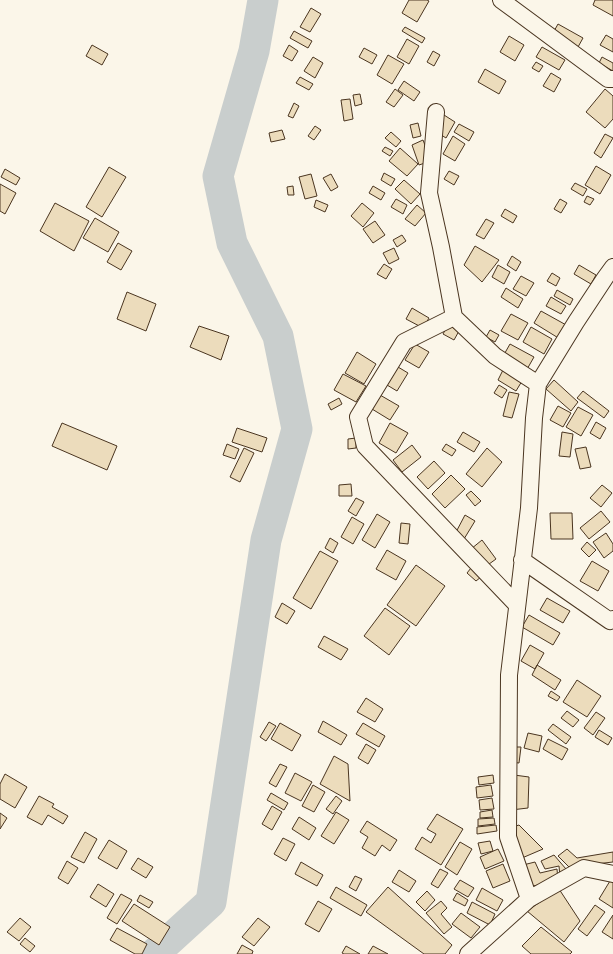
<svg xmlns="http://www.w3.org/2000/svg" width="613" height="954" font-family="Poppins,sans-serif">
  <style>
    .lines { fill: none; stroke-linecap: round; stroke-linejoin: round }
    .river { stroke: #c9cecd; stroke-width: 31 }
    .building { fill: #ecdcbc; stroke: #4a3520 }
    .minor-casing { stroke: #4a3520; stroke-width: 18 }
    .minor { stroke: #fbf6e9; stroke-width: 16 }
  </style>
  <rect width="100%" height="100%" fill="#fbf6e9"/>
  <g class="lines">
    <path class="river" d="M 154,954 L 211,902 L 266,540 L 297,429 L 278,336 L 232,243 L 218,176 L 254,51 L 263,0"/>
  </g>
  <path class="building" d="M 409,0 L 427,0 L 429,1 L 417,22 L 402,13 Z
    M 595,0 L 613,0 L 613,16 L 593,5 Z
    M 311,8 L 321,14 L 310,32 L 300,27 Z
    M 558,24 L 583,38 L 578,47 L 553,33 Z
    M 405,27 L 425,38 L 422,43 L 402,31 Z
    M 294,31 L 312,41 L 308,48 L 290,38 Z
    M 606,35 L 613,39 L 613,52 L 600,45 Z
    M 509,36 L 524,45 L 515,61 L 500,52 Z
    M 407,39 L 419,46 L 409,64 L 397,57 Z
    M 92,45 L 108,54 L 102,65 L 86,56 Z
    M 289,45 L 298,51 L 292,61 L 283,56 Z
    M 542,47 L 565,60 L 559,70 L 536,57 Z
    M 364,48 L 377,55 L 372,64 L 359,57 Z
    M 433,51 L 440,55 L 434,66 L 427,62 Z
    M 388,55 L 404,64 L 392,84 L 377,75 Z
    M 313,57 L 323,63 L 315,78 L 304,71 Z
    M 602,57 L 613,63 L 613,71 L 599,63 Z
    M 536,62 L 543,66 L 539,72 L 532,68 Z
    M 485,69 L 506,81 L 499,94 L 478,82 Z
    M 551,73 L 561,79 L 554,92 L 543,86 Z
    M 300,77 L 313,84 L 309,90 L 296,83 Z
    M 404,81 L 420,92 L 414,101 L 398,90 Z
    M 395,89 L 403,95 L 394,107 L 386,102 Z
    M 605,89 L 613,96 L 613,119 L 605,128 L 586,112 Z
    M 360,94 L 362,104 L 355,106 L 353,95 Z
    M 350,99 L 353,119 L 344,121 L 341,100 Z
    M 294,103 L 299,106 L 293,118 L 288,116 Z
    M 444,115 L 455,122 L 446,138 L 435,131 Z
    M 418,123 L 421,136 L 413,138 L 410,125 Z
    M 459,124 L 474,132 L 469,141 L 454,132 Z
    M 315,126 L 321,130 L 314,140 L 308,136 Z
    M 282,130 L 285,139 L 271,142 L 269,133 Z
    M 391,132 L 401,141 L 396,147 L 385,138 Z
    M 605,134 L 613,138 L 601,158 L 594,153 Z
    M 453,136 L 465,144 L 455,161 L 443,154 Z
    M 423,140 L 431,161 L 419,165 L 412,145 Z
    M 385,147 L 393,151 L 390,156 L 382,151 Z
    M 400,148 L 418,164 L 407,176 L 389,161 Z
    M 596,166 L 611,175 L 600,194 L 585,185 Z
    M 109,167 L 126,177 L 102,217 L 86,207 Z
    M 5,169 L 20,178 L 16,185 L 1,177 Z
    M 449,171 L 459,176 L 454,185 L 444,179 Z
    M 384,173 L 395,179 L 391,186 L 381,180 Z
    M 311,174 L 317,196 L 305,199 L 299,177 Z
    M 331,174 L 338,187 L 331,191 L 323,178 Z
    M 404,180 L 420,194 L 411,204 L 395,189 Z
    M 575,183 L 587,189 L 583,196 L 571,189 Z
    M 0,184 L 16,193 L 5,214 L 0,211 Z
    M 293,186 L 294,195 L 288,195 L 287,187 Z
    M 373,186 L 385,193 L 381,200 L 369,193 Z
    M 587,196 L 594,199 L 590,205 L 584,202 Z
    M 396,199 L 407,205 L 403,214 L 391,207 Z
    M 560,199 L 567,203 L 561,213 L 554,209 Z
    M 316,200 L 328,205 L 325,212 L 314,207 Z
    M 55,203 L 89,221 L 74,251 L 40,231 Z
    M 362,203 L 374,213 L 363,227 L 351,216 Z
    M 417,205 L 426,213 L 415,226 L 405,219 Z
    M 505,209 L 517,216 L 513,223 L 501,216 Z
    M 95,218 L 119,232 L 108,252 L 83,238 Z
    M 486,219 L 494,223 L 484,239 L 476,235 Z
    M 375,221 L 385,235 L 373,243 L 363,229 Z
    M 402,235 L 406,241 L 397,247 L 393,240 Z
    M 118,243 L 132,251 L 121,270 L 107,262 Z
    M 475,246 L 499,260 L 482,282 L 464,265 Z
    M 394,248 L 399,259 L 389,264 L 383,253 Z
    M 512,256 L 521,262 L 516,271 L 507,265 Z
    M 384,264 L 392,269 L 386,279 L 377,274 Z
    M 498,265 L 510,272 L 504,284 L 492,277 Z
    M 579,265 L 596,275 L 591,284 L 574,274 Z
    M 552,273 L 560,278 L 556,286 L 547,281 Z
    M 521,276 L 534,283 L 526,296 L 513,289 Z
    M 506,288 L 523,299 L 518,308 L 501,297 Z
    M 557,290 L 573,299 L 570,305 L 554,296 Z
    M 127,292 L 156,304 L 146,331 L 117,319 Z
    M 551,297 L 566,306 L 561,314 L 546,306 Z
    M 412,308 L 429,318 L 423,328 L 406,319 Z
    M 541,311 L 568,326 L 560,339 L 534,323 Z
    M 511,314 L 528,323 L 518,340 L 501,331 Z
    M 448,325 L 459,331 L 454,340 L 443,334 Z
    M 199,326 L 229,336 L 221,360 L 190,347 Z
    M 531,327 L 552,339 L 544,354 L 523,342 Z
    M 490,330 L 499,335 L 495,342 L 486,337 Z
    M 415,344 L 429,352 L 419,368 L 405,360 Z
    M 510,344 L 534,357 L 526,371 L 502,358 Z
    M 357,352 L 376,364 L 364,384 L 345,373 Z
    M 398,367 L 408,373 L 397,391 L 387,385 Z
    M 503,370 L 522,381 L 516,391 L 498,380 Z
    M 343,374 L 366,386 L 356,402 L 334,390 Z
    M 554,380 L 578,402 L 571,411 L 546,389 Z
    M 499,385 L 507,390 L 502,398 L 494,393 Z
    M 583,391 L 609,411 L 604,418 L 577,398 Z
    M 509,392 L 519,394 L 512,418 L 503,416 Z
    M 380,395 L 399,406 L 390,420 L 372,409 Z
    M 339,398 L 342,404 L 331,410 L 328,404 Z
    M 558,406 L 571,413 L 563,427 L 550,420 Z
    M 578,407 L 593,415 L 581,436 L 566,427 Z
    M 596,422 L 606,428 L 600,439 L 590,433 Z
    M 62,423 L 117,446 L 107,470 L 52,446 Z
    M 390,423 L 408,433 L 396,453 L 379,443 Z
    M 237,428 L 267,438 L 262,452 L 232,442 Z
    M 463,432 L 480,442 L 474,452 L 457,442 Z
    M 562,432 L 573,434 L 570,457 L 559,456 Z
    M 356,438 L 356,448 L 348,449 L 348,439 Z
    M 227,444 L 239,449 L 235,459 L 223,455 Z
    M 446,444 L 456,450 L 452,456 L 442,450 Z
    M 412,445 L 421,457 L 402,472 L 393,460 Z
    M 586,447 L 591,467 L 580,469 L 575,449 Z
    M 244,448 L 254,453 L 240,482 L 230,477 Z
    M 487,448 L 502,462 L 482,487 L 466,474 Z
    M 434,461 L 445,473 L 428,489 L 417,477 Z
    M 451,475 L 465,489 L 445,508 L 432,494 Z
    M 351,484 L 352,496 L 339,496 L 339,485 Z
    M 602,485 L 612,493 L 601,507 L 590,498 Z
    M 471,491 L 481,501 L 475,506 L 466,495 Z
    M 356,498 L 364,502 L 356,516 L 348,511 Z
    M 601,511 L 610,522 L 589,539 L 580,528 Z
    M 550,513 L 572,513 L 573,539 L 551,539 Z
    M 377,514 L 390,522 L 375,548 L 362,540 Z
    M 465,515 L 475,521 L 464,539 L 455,534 Z
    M 352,517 L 364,524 L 353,544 L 341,537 Z
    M 401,523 L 410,524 L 408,544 L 399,543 Z
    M 606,533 L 613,544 L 613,551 L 604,558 L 593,542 Z
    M 330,538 L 338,543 L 333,553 L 325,548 Z
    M 482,540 L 496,559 L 485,567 L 471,549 Z
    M 587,542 L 596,550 L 589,557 L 581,549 Z
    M 387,550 L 406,561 L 396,580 L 376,569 Z
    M 320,551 L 338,561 L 311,609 L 293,598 Z
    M 592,561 L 609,571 L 598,591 L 580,581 Z
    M 416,565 L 445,586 L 416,626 L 387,605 Z
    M 471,568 L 481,577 L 476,581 L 467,573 Z
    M 547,598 L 570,611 L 563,623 L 540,610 Z
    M 282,603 L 295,611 L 287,624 L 275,617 Z
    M 385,608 L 410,626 L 389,655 L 364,636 Z
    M 529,615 L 560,633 L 553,645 L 522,627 Z
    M 324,636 L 348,649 L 341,660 L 318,647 Z
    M 530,645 L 544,653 L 535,669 L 521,661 Z
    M 537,665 L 561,680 L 555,690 L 532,675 Z
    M 577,680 L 601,696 L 587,717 L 563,702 Z
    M 551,691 L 560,697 L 557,701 L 548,696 Z
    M 366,698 L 383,709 L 375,722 L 357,712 Z
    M 567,711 L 579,720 L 573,727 L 561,718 Z
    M 596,712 L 605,718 L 593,735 L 584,728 Z
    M 323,721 L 347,735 L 341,745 L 318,732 Z
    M 269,722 L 276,726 L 266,741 L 260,737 Z
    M 280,723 L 301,735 L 292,751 L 271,739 Z
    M 363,723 L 385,736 L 379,747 L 356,734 Z
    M 553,724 L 571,737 L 566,744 L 548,730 Z
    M 599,730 L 612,738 L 608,745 L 595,737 Z
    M 528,733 L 542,736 L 539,752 L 524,748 Z
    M 548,739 L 568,749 L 562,760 L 543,749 Z
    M 366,744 L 376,750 L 368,764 L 358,758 Z
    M 511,747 L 521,747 L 519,763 L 510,762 Z
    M 334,756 L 348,764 L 350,801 L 320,784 Z
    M 280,764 L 287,767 L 276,787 L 269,783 Z
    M 295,773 L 312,782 L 301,801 L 285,793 Z
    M 5,774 L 27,787 L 15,808 L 0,799 L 0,784 Z
    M 493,775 L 494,783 L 479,785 L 478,777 Z
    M 514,775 L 529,777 L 528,808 L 511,810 Z
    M 313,785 L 325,792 L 314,812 L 302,806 Z
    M 491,785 L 493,796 L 477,798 L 476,787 Z
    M 271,793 L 288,803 L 284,810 L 267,800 Z
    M 39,796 L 54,804 L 52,807 L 68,816 L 63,824 L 48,815 L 42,825 L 27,817 Z
    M 336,796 L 342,801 L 333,814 L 326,809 Z
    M 492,798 L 494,809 L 480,810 L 479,800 Z
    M 272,806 L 282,812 L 272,830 L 262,824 Z
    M 492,810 L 493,817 L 480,818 L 480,812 Z
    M 336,812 L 349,820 L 334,844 L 321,836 Z
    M 0,813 L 7,818 L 0,829 Z
    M 437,814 L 463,829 L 441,865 L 415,849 L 422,837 L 431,843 L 436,834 L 427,829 Z
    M 299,817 L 316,828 L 309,840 L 292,829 Z
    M 494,818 L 495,824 L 478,826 L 478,819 Z
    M 367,821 L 397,840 L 390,851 L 382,845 L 375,856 L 362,848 L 368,837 L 360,832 Z
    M 496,825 L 497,831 L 477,834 L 477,827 Z
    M 519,825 L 543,849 L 522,858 L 513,827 Z
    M 85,832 L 97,839 L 84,863 L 71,857 Z
    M 283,838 L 295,844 L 286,861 L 274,854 Z
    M 109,840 L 127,851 L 117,869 L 98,858 Z
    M 490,841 L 493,851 L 481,854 L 478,843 Z
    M 460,842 L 472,849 L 457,875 L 445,867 Z
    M 498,849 L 504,861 L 485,869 L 480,857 Z
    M 567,849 L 577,858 L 613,852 L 613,862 L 569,867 L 558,856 Z
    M 554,855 L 566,869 L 563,877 L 560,877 L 559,866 L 545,869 L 541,861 Z
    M 138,858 L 153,867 L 146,878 L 131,869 Z
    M 67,861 L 78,868 L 68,884 L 58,878 Z
    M 301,862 L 323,875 L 317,886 L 295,874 Z
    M 535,862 L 540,873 L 557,869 L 558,881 L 533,886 L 523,865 Z
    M 503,864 L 510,881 L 493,888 L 486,871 Z
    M 440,869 L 448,873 L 438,888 L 431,884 Z
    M 399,870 L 416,881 L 409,892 L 392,882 Z
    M 355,876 L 362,879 L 356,891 L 349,887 Z
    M 613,876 L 613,908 L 599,899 Z
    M 460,880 L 474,888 L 468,897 L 454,889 Z
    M 98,884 L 114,894 L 106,907 L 90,897 Z
    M 336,887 L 367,905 L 361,916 L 330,898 Z
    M 388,887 L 452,945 L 445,954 L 424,954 L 366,912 Z
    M 482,888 L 503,900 L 497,911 L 476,900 Z
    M 559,889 L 580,921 L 564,942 L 527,911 Z
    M 427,891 L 435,900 L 425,911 L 416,902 Z
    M 457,893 L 468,900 L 465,906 L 453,900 Z
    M 121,894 L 132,900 L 117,924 L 107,918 Z
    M 140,895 L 153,902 L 149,908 L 137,901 Z
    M 318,901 L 332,909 L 319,932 L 305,924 Z
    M 441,901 L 447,908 L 441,914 L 452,927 L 444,934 L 426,913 Z
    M 472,902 L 495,914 L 490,925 L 467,913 Z
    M 134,904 L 170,927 L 159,945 L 122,921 Z
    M 595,905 L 605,912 L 587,936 L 578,929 Z
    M 461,913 L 480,927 L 471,938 L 452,924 Z
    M 613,915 L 613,939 L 602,932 Z
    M 20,918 L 31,927 L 19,941 L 7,932 Z
    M 258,918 L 270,927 L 254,946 L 242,937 Z
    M 541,927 L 572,952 L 570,954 L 531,954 L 522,946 Z
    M 117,928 L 147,944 L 142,954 L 135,954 L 110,940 Z
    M 25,938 L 35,946 L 30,952 L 20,944 Z
    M 242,945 L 253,951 L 252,954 L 237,954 Z
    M 346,946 L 360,954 L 344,954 L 342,953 Z
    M 373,946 L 388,954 L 368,954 Z"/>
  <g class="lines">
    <defs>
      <path id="minor" d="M 501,0 L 608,79 L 613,79
        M 436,112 L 429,193 L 441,247 L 454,317 L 495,356 L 538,384
        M 454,317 L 404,342 L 358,417 L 365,446 L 517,605
        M 522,560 L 610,621 L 613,619
        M 529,899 L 508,837 L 509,675 L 529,508 L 534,418 L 538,384 L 576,322 L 605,278 L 613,267
        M 468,954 L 529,899 L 584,868 L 613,874"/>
    </defs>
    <use href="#minor" class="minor-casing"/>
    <use href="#minor" class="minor"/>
  </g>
</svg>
